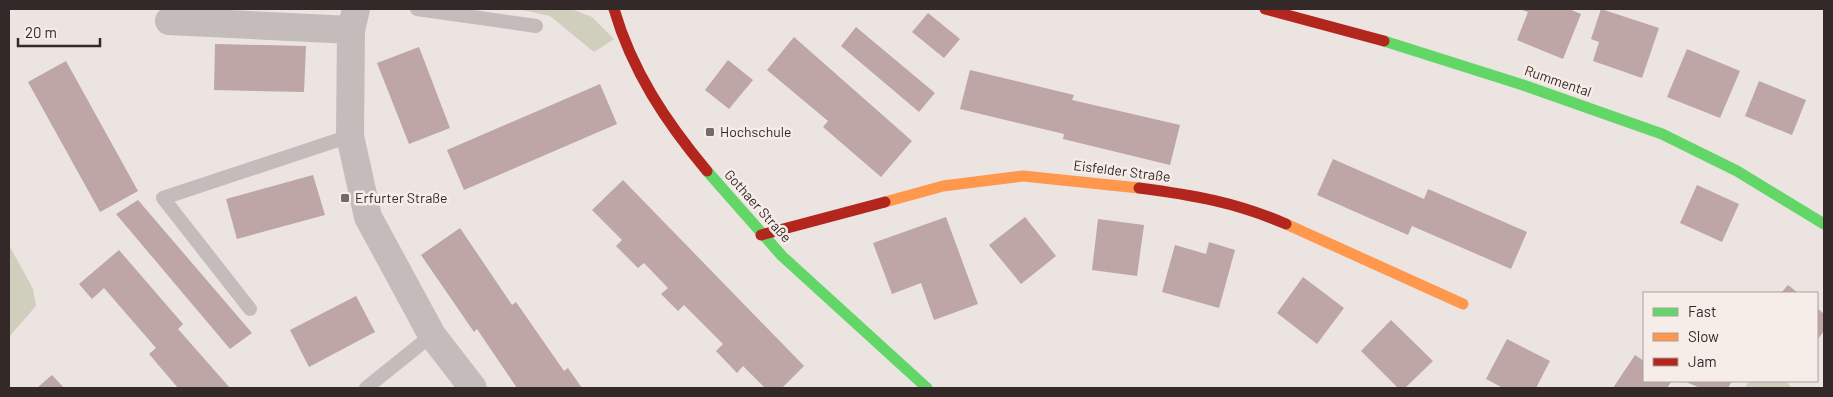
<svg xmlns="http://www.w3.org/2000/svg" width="1833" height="397" font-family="Barlow,sans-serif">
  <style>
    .green { fill: #d0cebc }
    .building { fill: #bda6a5 }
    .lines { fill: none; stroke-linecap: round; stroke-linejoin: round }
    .lane { stroke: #c4bcba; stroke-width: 14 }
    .street { stroke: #c4bcba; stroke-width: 28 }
    .fast { stroke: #63d668; stroke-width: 11 }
    .slow { stroke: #ff974d; stroke-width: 11 }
    .jam { stroke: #b3261e; stroke-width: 11 }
    .poi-dot { fill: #746a69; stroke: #f7ede8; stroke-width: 2 }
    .labels { text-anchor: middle; stroke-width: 5; stroke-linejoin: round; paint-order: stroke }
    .street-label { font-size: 14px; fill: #342929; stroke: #f7ede8 }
    .poi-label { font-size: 14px; fill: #342929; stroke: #f7ede8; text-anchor: start }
  </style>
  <rect width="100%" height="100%" fill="#ebe4e1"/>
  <path class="green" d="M 518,9 L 571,9 L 592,17 L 614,39 L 594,52 L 550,16 Z
    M 9,245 L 33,289 L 36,306 L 9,337 Z
    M 1749,381 L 1786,381 L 1792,388 L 1745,388 Z"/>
  <path class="building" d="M 1519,9 L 1569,9 L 1581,14 L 1563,59 L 1517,40 L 1528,12 Z
    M 1601,9 L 1659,28 L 1642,78 L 1593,61 L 1599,42 L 1591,39 Z
    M 928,13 L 960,39 L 944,58 L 912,32 Z
    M 856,27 L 935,93 L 919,112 L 841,46 Z
    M 794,37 L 912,141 L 881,177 L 823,127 L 828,121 L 767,70 Z
    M 215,44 L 306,46 L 304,92 L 214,90 Z
    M 419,47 L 450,128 L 409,144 L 377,63 Z
    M 1687,49 L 1740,71 L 1720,118 L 1667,97 Z
    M 728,60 L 753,80 L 729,109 L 705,90 Z
    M 66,61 L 138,191 L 100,212 L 28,82 Z
    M 970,70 L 1074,95 L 1072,100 L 1180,125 L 1170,165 L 1063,139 L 1064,134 L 960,109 Z
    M 1759,81 L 1806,100 L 1792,135 L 1745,116 Z
    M 600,84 L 617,124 L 464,190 L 447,150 Z
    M 1333,159 L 1424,199 L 1428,189 L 1527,232 L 1511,269 L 1412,226 L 1408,235 L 1317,195 Z
    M 313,175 L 325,215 L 237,239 L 226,199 Z
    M 623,180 L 804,366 L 782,388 L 765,388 L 743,366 L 737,373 L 716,351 L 723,344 L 684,305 L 678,311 L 661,294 L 668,288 L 644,263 L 638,268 L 616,246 L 622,240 L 592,210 Z
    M 1697,185 L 1739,204 L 1722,242 L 1680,223 Z
    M 138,200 L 252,333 L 230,349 L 116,214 Z
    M 946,217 L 978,304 L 934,320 L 921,283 L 892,294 L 873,243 Z
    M 1025,217 L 1056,256 L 1021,284 L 989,245 Z
    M 1098,219 L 1144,225 L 1137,276 L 1092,270 Z
    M 460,228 L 512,305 L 516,302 L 564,371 L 568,368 L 582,388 L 517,388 L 477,329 L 474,332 L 421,255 Z
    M 1209,242 L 1235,250 L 1219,308 L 1162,292 L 1175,245 L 1206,254 Z
    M 119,250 L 183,324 L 178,329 L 230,388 L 178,388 L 149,354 L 156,348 L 104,288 L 92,299 L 79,284 Z
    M 1303,277 L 1344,308 L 1317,344 L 1277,313 Z
    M 1788,285 L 1798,293 L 1781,293 Z
    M 356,296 L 375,332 L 309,367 L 290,330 Z
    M 1817,308 L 1824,314 L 1824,331 L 1817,340 Z
    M 1391,320 L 1433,361 L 1405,388 L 1398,388 L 1361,351 Z
    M 1507,339 L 1550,361 L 1536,388 L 1503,388 L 1486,379 Z
    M 1635,355 L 1644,361 L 1644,381 L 1672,381 L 1667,388 L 1613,388 Z
    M 52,375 L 64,388 L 37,388 Z
    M 1684,381 L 1732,381 L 1728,388 L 1700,388 Z"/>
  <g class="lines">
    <path class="lane" d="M 417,9 L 536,26
      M 250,309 L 163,198 L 350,136
      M 366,388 L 432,335"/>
    <path class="street" d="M 356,9 L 351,30 L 350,136 L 368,217 L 432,335 L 473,388
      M 169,21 L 351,30"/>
    <path class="fast" d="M 1384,41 L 1523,85 L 1662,134 L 1737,171 L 1824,224
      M 707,171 L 782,256 L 927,388"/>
    <path class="slow" d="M 885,202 L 943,186 L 1023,176 L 1139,188
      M 1286,224 L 1463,304"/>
    <path class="jam" d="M 614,9 C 632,71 666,122 707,171
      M 1265,9 L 1384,41
      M 1139,188 C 1193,195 1235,202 1286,224
      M 761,235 L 885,202"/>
  </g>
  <g class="poi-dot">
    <rect x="705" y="127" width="10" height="10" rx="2.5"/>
    <rect x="340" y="193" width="10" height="10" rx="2.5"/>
  </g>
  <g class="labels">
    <g class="street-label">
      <text transform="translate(1558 81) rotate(19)" y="5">Rummental</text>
      <text transform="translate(1122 171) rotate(7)" y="5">Eisfelder Straße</text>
      <text transform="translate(758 206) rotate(48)" y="5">Gothaer Straße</text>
    </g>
    <g class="poi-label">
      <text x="720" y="137">Hochschule</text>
      <text x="355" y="203">Erfurter Straße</text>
    </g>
  </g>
  <rect width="1833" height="397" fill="none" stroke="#342929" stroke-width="20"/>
  <rect x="1643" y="292" width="175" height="90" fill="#f7ede8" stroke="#a99f9c"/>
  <rect x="1653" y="308" width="25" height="8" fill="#63d668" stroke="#a99f9c"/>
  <text x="1688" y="317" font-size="15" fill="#342929">Fast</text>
  <rect x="1653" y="333" width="25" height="8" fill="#ff974d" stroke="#a99f9c"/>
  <text x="1688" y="342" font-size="15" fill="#342929">Slow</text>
  <rect x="1653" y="358" width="25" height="8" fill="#b3261e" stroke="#a99f9c"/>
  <text x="1688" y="367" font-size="15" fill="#342929">Jam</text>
  <path d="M18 38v8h82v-8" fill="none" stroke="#342929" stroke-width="2.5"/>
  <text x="25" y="38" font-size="15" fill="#342929" stroke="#f7ede8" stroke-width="4" paint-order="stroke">20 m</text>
</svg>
